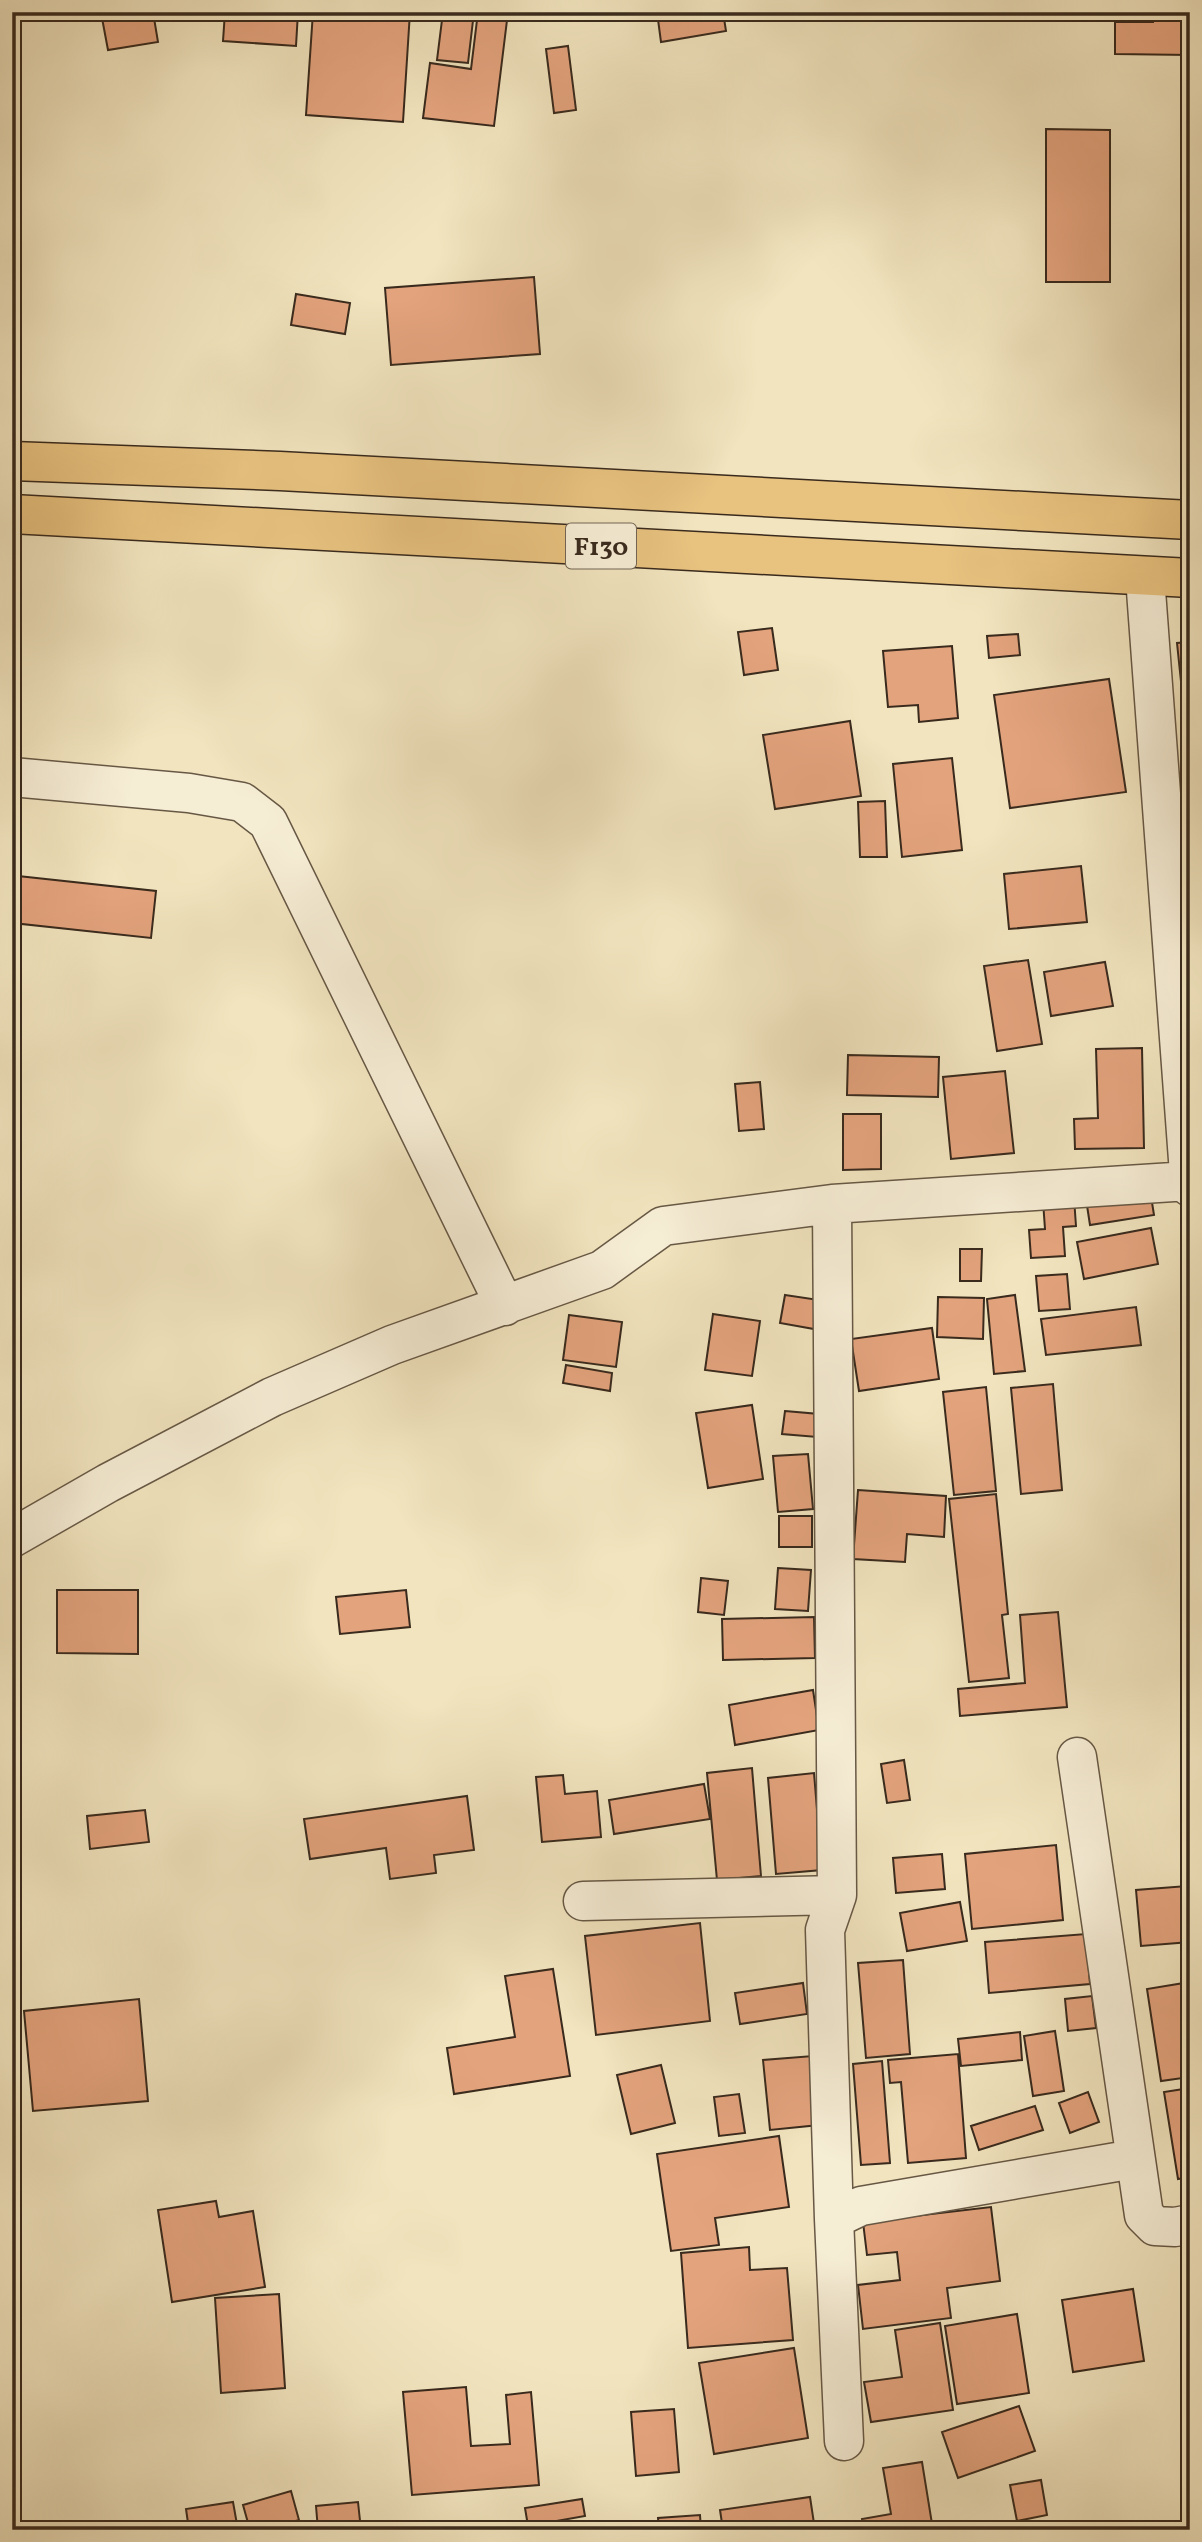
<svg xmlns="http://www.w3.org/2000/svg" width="1202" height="2542" font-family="Vollkorn,serif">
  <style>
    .building { fill: #e3a37d; stroke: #392a1d; stroke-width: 2 }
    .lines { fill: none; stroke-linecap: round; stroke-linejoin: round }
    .minor-casing { stroke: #675845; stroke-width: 41 }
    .major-casing { stroke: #392a1d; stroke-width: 41 }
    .minor { stroke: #f6edd5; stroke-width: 38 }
    .major { stroke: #e8c27f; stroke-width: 38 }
    .labels { text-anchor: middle; stroke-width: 7; stroke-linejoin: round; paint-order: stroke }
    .shield { fill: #f6edd5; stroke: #726454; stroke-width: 2 }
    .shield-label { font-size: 26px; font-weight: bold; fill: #392a1d }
  </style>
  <rect width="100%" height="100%" fill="#f1e4be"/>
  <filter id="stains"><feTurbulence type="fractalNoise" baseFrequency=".00286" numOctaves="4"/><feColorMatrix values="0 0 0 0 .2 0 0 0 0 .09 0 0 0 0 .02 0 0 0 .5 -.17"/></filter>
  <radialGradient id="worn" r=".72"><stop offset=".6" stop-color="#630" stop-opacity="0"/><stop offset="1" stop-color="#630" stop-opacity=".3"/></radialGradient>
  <path class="building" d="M 134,12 L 153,12 L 158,42 L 108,50 L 102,18 Z
    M 225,12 L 298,12 L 296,46 L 223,41 Z
    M 313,12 L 410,12 L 403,122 L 306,115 Z
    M 443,12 L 474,12 L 468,63 L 437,60 Z
    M 478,12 L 508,12 L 494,126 L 423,118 L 430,63 L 471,69 Z
    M 657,12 L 723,12 L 726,31 L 661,42 Z
    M 1153,12 L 1190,12 L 1190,55 L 1115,54 L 1115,22 L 1153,22 Z
    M 568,46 L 576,110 L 554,113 L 546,49 Z
    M 1046,129 L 1110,130 L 1110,282 L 1046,282 Z
    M 534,277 L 540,354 L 391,365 L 385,288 Z
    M 296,294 L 350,303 L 345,334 L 291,325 Z
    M 772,628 L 778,670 L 744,675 L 738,632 Z
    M 1018,634 L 1020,655 L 989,658 L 987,636 Z
    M 1190,642 L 1190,729 L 1186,730 L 1177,643 Z
    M 952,646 L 958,718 L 919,722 L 918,705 L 888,707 L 883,651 Z
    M 1109,679 L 1126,792 L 1010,808 L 994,695 Z
    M 850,721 L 861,796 L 775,809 L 763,735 Z
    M 952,758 L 962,850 L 902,857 L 893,764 Z
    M 885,801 L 887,857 L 860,857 L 858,802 Z
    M 1081,866 L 1087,922 L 1009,929 L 1004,874 Z
    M 18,876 L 156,891 L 151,938 L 13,923 Z
    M 1028,960 L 1042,1044 L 997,1051 L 984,966 Z
    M 1105,962 L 1113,1006 L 1051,1016 L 1044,972 Z
    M 1142,1048 L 1144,1148 L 1075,1149 L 1074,1119 L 1098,1118 L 1096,1049 Z
    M 848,1055 L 939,1057 L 938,1097 L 847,1095 Z
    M 1005,1071 L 1014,1153 L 951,1159 L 943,1077 Z
    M 760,1082 L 764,1129 L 739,1131 L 735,1084 Z
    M 843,1114 L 881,1114 L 881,1169 L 843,1170 Z
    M 1150,1190 L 1154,1215 L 1090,1225 L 1086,1199 Z
    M 1074,1198 L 1076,1226 L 1063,1227 L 1065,1256 L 1031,1258 L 1029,1230 L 1045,1229 L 1043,1201 Z
    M 1151,1228 L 1158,1264 L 1084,1279 L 1077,1242 Z
    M 960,1249 L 982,1249 L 981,1281 L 960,1281 Z
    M 1067,1274 L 1070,1309 L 1039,1311 L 1036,1276 Z
    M 785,1295 L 819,1300 L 814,1329 L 780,1323 Z
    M 1015,1295 L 1025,1371 L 994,1374 L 987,1299 Z
    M 938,1297 L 984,1298 L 983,1339 L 937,1337 Z
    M 1136,1307 L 1141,1345 L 1046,1355 L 1041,1319 Z
    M 713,1314 L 760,1321 L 752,1376 L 705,1370 Z
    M 569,1315 L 622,1322 L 616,1367 L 563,1360 Z
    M 932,1328 L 939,1379 L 859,1391 L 851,1339 Z
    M 566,1365 L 612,1373 L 610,1391 L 563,1383 Z
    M 1053,1384 L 1062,1490 L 1021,1494 L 1011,1388 Z
    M 986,1387 L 996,1491 L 954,1495 L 943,1392 Z
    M 752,1405 L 763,1479 L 708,1488 L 696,1413 Z
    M 785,1411 L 819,1414 L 817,1437 L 782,1434 Z
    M 808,1454 L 813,1509 L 778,1512 L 773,1456 Z
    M 858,1490 L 946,1496 L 944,1537 L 907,1534 L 905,1562 L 853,1559 Z
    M 996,1494 L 1008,1614 L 1002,1615 L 1009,1678 L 969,1682 L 949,1499 Z
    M 779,1516 L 812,1516 L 812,1547 L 779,1547 Z
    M 778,1568 L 811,1570 L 808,1611 L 775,1609 Z
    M 701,1578 L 728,1581 L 724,1615 L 698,1612 Z
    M 57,1590 L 138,1590 L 138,1654 L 57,1653 Z
    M 406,1590 L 410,1627 L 340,1634 L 336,1597 Z
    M 1058,1612 L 1067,1707 L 960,1716 L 958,1689 L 1025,1683 L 1020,1615 Z
    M 814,1617 L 815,1658 L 723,1660 L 722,1619 Z
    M 813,1690 L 819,1730 L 735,1745 L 729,1705 Z
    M 904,1760 L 910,1800 L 887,1803 L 881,1764 Z
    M 752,1768 L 761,1876 L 717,1880 L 707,1773 Z
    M 814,1773 L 822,1870 L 776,1874 L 768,1778 Z
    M 563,1775 L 565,1794 L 597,1791 L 601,1837 L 542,1842 L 536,1777 Z
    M 704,1784 L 710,1819 L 614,1834 L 609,1800 Z
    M 467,1796 L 474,1850 L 434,1855 L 436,1873 L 390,1879 L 386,1848 L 310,1859 L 304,1819 Z
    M 145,1810 L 149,1842 L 90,1849 L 87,1816 Z
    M 1056,1845 L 1063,1920 L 972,1929 L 965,1854 Z
    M 942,1854 L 945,1889 L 896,1893 L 893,1858 Z
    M 1187,1886 L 1190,1942 L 1141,1946 L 1136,1890 Z
    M 960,1902 L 967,1941 L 907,1951 L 900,1913 Z
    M 700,1923 L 710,2021 L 596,2035 L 585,1936 Z
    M 1086,1934 L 1090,1984 L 989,1993 L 985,1942 Z
    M 903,1960 L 910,2054 L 866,2058 L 858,1963 Z
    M 553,1969 L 570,2076 L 454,2094 L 447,2048 L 515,2037 L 505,1976 Z
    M 1190,1982 L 1190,2077 L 1161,2081 L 1147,1989 Z
    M 803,1983 L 807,2014 L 740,2024 L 735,1993 Z
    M 1092,1996 L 1096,2028 L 1068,2031 L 1065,1999 Z
    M 139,1999 L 148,2101 L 33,2111 L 24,2011 Z
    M 1055,2031 L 1064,2091 L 1033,2096 L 1024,2036 Z
    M 1020,2032 L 1022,2060 L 961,2066 L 958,2039 Z
    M 958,2054 L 966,2158 L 908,2163 L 901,2082 L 890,2083 L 888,2060 Z
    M 813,2056 L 819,2125 L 770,2130 L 763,2060 Z
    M 882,2061 L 890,2163 L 861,2165 L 853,2064 Z
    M 661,2065 L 675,2123 L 631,2134 L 617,2075 Z
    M 1190,2088 L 1190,2177 L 1178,2179 L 1164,2092 Z
    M 1088,2092 L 1099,2122 L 1070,2133 L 1059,2103 Z
    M 739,2094 L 745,2133 L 719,2136 L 714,2097 Z
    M 1035,2106 L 1043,2130 L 979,2150 L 971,2126 Z
    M 779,2136 L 789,2207 L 715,2218 L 719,2245 L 671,2251 L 657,2154 Z
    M 216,2201 L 219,2217 L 253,2211 L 265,2287 L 172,2302 L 158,2210 Z
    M 991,2207 L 1000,2281 L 947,2288 L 951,2318 L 863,2329 L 858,2285 L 900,2280 L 897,2252 L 867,2255 L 863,2222 Z
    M 749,2247 L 750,2270 L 787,2268 L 793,2340 L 688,2348 L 681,2253 Z
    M 1133,2289 L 1144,2361 L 1073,2372 L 1062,2300 Z
    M 279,2294 L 285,2388 L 221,2393 L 215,2298 Z
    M 1017,2314 L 1029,2393 L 957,2404 L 945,2326 Z
    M 940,2323 L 953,2410 L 871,2422 L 864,2382 L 902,2377 L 895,2330 Z
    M 794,2348 L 808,2438 L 714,2454 L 699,2363 Z
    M 466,2387 L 471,2446 L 510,2444 L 506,2395 L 531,2392 L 539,2485 L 412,2495 L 403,2392 Z
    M 12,2400 L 16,2450 L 12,2450 Z
    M 1019,2406 L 1035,2451 L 958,2478 L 942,2432 Z
    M 674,2409 L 679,2472 L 636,2476 L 631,2412 Z
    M 922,2462 L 933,2530 L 864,2530 L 862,2519 L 891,2514 L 883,2468 Z
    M 1041,2480 L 1047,2515 L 1017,2521 L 1010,2485 Z
    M 291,2491 L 299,2520 L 266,2530 L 250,2530 L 243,2505 Z
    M 810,2497 L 815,2530 L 723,2530 L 720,2510 Z
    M 582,2499 L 585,2516 L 528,2526 L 525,2508 Z
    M 233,2502 L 238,2530 L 189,2530 L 186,2509 Z
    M 358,2502 L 361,2530 L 318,2530 L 316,2506 Z
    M 700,2515 L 701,2530 L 659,2530 L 658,2518 Z"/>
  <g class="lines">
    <defs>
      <path id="minor" d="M 1145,577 L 1190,1187
        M 12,777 L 189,793 L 242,802 L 268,822 L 505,1306
        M 832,1204 L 837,1895 L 825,1930 L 834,2219
        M 12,1538 L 108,1483 L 272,1397 L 392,1345 L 602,1270 L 663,1226 L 832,1204 L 1189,1181
        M 1077,1757 L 1144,2215 L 1155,2226 L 1175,2227 L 1190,2224
        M 583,1901 L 837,1895
        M 844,2441 L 834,2219 L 861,2206 L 1134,2159"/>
      <path id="major" d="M 12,461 L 280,471 L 1190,520
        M 12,514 L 1190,578"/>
    </defs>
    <use href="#minor" class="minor-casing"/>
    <use href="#major" class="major-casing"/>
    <use href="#minor" class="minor"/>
    <use href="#major" class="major"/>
  </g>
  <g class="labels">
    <rect class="shield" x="566" y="523.5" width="70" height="45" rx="5"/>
    <g class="shield-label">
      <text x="601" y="555">F130</text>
    </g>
  </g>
  <rect width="1202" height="2542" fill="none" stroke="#f1e4be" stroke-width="42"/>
  <rect x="14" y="14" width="1174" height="2514" fill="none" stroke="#392a1d" stroke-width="3.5"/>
  <rect x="21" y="21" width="1160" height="2500" fill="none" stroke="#392a1d" stroke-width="2"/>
  <rect width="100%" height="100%" filter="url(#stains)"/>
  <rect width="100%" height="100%" fill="url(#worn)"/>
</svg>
